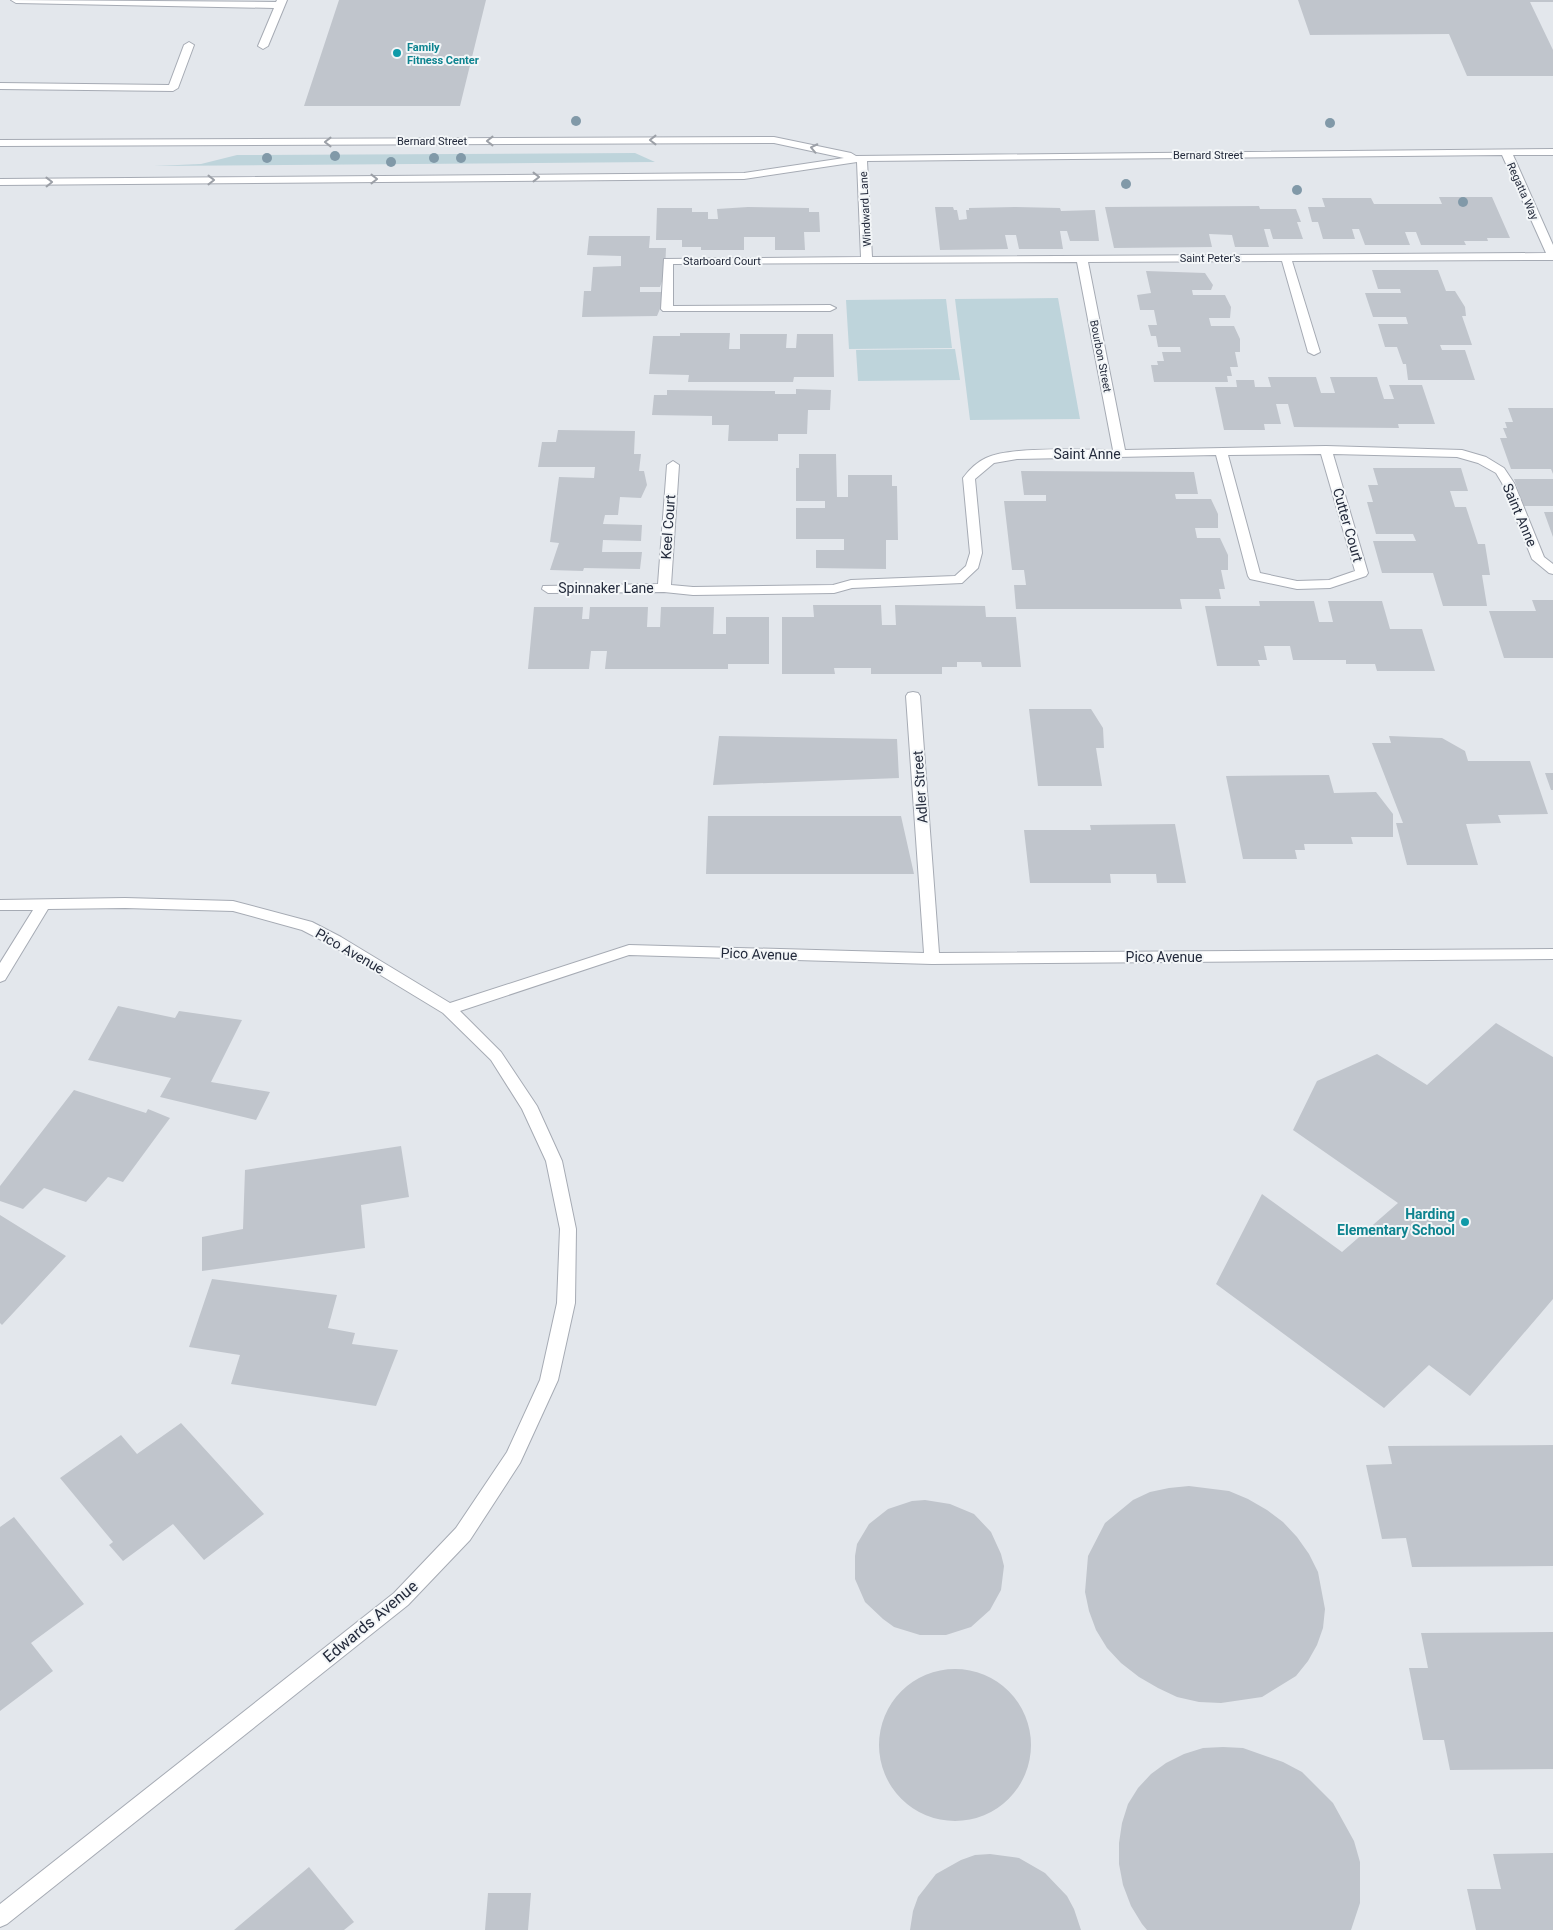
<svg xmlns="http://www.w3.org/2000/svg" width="1553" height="1930" font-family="Roboto,sans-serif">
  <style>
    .green { fill: #bed4db }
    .building { fill: #c0c5cc }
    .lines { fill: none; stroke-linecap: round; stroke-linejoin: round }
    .minor-casing { stroke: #a6abb4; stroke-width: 2 }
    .minor { fill: #fff; fill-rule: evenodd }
    .tree { fill: #8199a8 }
    .oneway { stroke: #9ca0a7 }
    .culture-dot { fill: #0f9aa8; stroke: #f3f6f8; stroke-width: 2 }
    .labels { text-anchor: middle; stroke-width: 4; stroke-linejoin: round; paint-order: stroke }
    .far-culture-label { font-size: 11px; font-weight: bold; fill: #0d838f; stroke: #f3f6f8; text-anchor: start }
    .far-street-label { font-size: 11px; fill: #242b3c; stroke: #f3f6f8 }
    .street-label { font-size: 14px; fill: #242b3c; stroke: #f3f6f8 }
    .culture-label { font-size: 14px; font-weight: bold; fill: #0d838f; stroke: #f3f6f8; text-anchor: end }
    .near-street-label { font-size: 16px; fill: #242b3c; stroke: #f3f6f8 }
  </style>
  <rect width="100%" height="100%" fill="#e3e7ec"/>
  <path class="green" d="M 635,153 L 655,162 L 154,166 L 201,164 L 237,155 L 255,155 Z
    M 1058,298 L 1080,419 L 970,420 L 955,299 Z
    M 946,299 L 952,348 L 849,349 L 846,300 Z
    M 955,349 L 960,380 L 858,381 L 856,350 Z"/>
  <path class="building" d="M 339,0 L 486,0 L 460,106 L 304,106 Z
    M 1298,0 L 1553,0 L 1553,2 L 1530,2 L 1553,50 L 1553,76 L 1467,76 L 1449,34 L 1310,35 Z
    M 1439,197 L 1492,197 L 1510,238 L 1487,238 L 1488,241 L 1464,241 L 1466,245 L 1421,245 L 1416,232 L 1405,232 L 1410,245 L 1365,245 L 1359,229 L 1352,229 L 1355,239 L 1323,239 L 1318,222 L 1312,222 L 1308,207 L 1325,207 L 1322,198 L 1371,198 L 1374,204 L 1442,204 Z
    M 1259,206 L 1260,209 L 1296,209 L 1301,222 L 1297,222 L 1303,239 L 1273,239 L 1270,229 L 1264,229 L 1269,247 L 1235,247 L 1232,235 L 1209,234 L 1212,247 L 1114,248 L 1105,207 Z
    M 748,207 L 809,208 L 809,212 L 819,212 L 820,232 L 804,232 L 805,250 L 775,250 L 775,237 L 744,237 L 744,250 L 701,250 L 701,247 L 682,247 L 682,240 L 656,240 L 657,208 L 692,208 L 692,212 L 708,212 L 708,219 L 718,219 L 717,209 Z
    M 935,207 L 953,207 L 954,210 L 957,210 L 959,220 L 967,219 L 966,210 L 969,210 L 969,208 L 1015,207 L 1060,208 L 1061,211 L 1095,210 L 1099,241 L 1070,241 L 1067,231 L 1060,231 L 1063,249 L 1019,249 L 1016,235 L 1005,235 L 1008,249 L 940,250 Z
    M 589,236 L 650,236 L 649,248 L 666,248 L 665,273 L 660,287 L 640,287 L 640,292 L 662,292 L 662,304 L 657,316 L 582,317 L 584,291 L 591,291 L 593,267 L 621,266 L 621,256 L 587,255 Z
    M 1372,270 L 1438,270 L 1446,291 L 1455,291 L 1465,307 L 1466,316 L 1462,316 L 1472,345 L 1440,345 L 1442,350 L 1465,350 L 1475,380 L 1408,380 L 1406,364 L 1403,364 L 1397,347 L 1385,347 L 1378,324 L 1408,324 L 1406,317 L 1373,317 L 1365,293 L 1401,293 L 1400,289 L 1378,289 Z
    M 1146,271 L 1205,273 L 1213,285 L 1211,290 L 1192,290 L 1193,295 L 1225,295 L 1231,307 L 1230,318 L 1209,318 L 1211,326 L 1234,326 L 1240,339 L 1240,352 L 1235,352 L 1238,367 L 1230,367 L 1232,376 L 1227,376 L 1228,382 L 1154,382 L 1151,365 L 1158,365 L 1157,361 L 1164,361 L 1162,352 L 1181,352 L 1180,347 L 1158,347 L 1156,336 L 1151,336 L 1148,325 L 1157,325 L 1154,310 L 1140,310 L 1137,295 L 1151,293 Z
    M 680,333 L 730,333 L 729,349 L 740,349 L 740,334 L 787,334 L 786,348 L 796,348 L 797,334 L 833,334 L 834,377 L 794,377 L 793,382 L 688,382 L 689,375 L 649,374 L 653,336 L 680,336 Z
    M 1268,377 L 1316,377 L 1321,393 L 1335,393 L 1330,377 L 1377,377 L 1384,399 L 1394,399 L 1389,385 L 1422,385 L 1435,424 L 1398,424 L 1399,428 L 1294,427 L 1288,404 L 1276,404 L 1281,424 L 1264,424 L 1265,430 L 1224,430 L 1215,387 L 1237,387 L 1236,380 L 1254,380 L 1255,387 L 1271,387 Z
    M 796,389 L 831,390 L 830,410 L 808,410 L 807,434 L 778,434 L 778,441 L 728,441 L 729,425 L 712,425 L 712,416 L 652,415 L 654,395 L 667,395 L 667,390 L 775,391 L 775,394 L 796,394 Z
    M 1508,408 L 1553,408 L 1553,474 L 1551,469 L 1511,469 L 1500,438 L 1507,438 L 1503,428 L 1507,428 L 1505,422 L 1513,422 Z
    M 558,430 L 635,431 L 634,454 L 641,454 L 639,471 L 644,471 L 647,485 L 641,498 L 620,497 L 618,515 L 605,515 L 603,524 L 642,525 L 641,541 L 603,540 L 602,552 L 642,552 L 640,569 L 584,568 L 583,571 L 550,570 L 559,543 L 550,542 L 559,477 L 594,478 L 595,467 L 538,467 L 542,442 L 556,442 Z
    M 799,454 L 836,454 L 837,497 L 848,497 L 848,475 L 892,475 L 892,486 L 897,486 L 898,540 L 886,540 L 886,569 L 816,568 L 816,550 L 844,550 L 844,539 L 796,539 L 796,508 L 825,508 L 825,501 L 796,501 L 796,468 L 799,468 Z
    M 1373,468 L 1461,468 L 1468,491 L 1450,491 L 1455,507 L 1466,507 L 1478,544 L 1485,544 L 1490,575 L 1482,575 L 1487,606 L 1443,606 L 1433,573 L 1382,573 L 1373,541 L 1416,541 L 1413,534 L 1376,534 L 1367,502 L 1373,502 L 1368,485 L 1378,485 Z
    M 1021,471 L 1194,472 L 1198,494 L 1175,494 L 1176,499 L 1211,499 L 1218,514 L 1218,528 L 1195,528 L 1197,538 L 1220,538 L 1228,555 L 1228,570 L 1221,570 L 1225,589 L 1219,589 L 1221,599 L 1180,599 L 1182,609 L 1016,609 L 1014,585 L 1026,585 L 1024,570 L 1012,570 L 1004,501 L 1046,501 L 1046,495 L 1024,495 Z
    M 1514,479 L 1553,479 L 1553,506 L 1524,506 Z
    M 1544,512 L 1553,512 L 1553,537 Z
    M 1532,600 L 1553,600 L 1553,658 L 1504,658 L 1489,611 L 1536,611 Z
    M 1259,601 L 1314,601 L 1319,622 L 1333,622 L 1328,601 L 1382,601 L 1390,629 L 1422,629 L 1435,671 L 1377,671 L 1375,664 L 1346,664 L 1346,660 L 1293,660 L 1290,646 L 1264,646 L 1267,660 L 1258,660 L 1260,666 L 1217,666 L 1205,606 L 1260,606 Z
    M 813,605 L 881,605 L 882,625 L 896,625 L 895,605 L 985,606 L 986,617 L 1016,617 L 1021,667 L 982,667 L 981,662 L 957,662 L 957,667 L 942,667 L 942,674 L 871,674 L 871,668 L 834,668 L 835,674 L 782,674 L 782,617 L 814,617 Z
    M 534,607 L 583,607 L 582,619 L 589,619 L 590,607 L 648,607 L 647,627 L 660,627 L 661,607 L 714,607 L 713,634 L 726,634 L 726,617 L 769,617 L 769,664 L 728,664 L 728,669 L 605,669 L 607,651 L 591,651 L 589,669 L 528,669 Z
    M 1029,709 L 1091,709 L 1103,728 L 1104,748 L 1096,748 L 1102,786 L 1038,786 Z
    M 719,736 L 897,739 L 899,778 L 713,785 Z
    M 1389,736 L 1442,738 L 1465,751 L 1468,761 L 1530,761 L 1548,814 L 1498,815 L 1501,823 L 1466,824 L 1478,865 L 1407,865 L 1396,823 L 1403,823 L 1372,743 L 1391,743 Z
    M 1545,773 L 1553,773 L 1553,790 L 1551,790 Z
    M 1329,775 L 1334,793 L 1376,792 L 1393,814 L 1393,837 L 1351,837 L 1353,844 L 1304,844 L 1305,850 L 1295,850 L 1297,859 L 1243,859 L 1226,776 Z
    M 708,816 L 901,816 L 914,874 L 706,874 Z
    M 1175,824 L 1186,883 L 1157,883 L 1156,874 L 1110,874 L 1111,883 L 1030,883 L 1024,830 L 1091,830 L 1090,825 Z
    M 118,1006 L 175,1018 L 179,1011 L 242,1020 L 211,1082 L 270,1092 L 256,1120 L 160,1097 L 171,1078 L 88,1060 Z
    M 1496,1023 L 1553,1057 L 1553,1299 L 1470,1396 L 1429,1365 L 1384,1408 L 1216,1284 L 1262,1194 L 1342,1252 L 1398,1203 L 1293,1130 L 1317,1081 L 1377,1054 L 1427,1085 Z
    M 74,1090 L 146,1113 L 148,1109 L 170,1118 L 123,1182 L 108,1177 L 86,1202 L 44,1188 L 23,1209 L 0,1201 L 0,1186 Z
    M 401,1146 L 409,1197 L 361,1205 L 365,1248 L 202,1271 L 202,1237 L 243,1229 L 245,1170 Z
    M 0,1215 L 66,1256 L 2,1325 L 0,1323 Z
    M 212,1279 L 337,1295 L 328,1328 L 355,1333 L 352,1344 L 398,1350 L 376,1406 L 231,1384 L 240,1355 L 189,1347 Z
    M 181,1423 L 264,1514 L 204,1560 L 173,1524 L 123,1561 L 109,1545 L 113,1542 L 60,1478 L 121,1435 L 137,1454 Z
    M 1553,1445 L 1553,1566 L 1412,1567 L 1406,1538 L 1382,1539 L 1366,1465 L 1392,1464 L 1388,1446 Z
    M 1189,1486 L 1229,1491 L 1248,1499 L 1267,1510 L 1283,1522 L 1297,1537 L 1309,1554 L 1318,1572 L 1325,1609 L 1323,1628 L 1317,1645 L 1308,1661 L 1296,1676 L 1262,1697 L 1221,1703 L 1199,1702 L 1177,1697 L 1158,1688 L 1139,1677 L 1121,1663 L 1107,1648 L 1096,1630 L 1089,1611 L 1085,1592 L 1088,1556 L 1105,1523 L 1133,1500 L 1150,1492 L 1169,1488 Z
    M 925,1500 L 950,1504 L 974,1514 L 991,1532 L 1001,1554 L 1004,1566 L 1001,1590 L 990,1610 L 971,1627 L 946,1635 L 920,1635 L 894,1627 L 883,1619 L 865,1602 L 855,1579 L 855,1556 L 857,1544 L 869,1524 L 888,1509 L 912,1501 Z
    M 14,1517 L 84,1604 L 31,1643 L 53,1671 L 0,1711 L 0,1527 Z
    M 1553,1632 L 1553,1769 L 1450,1770 L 1444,1740 L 1423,1740 L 1409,1668 L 1428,1668 L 1421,1633 Z
    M879 1745a76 76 0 1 1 152 0a76 76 0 1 1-152 0Z
    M 1223,1747 L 1243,1748 L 1283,1762 L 1302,1772 L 1333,1803 L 1354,1841 L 1360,1862 L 1360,1903 L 1351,1930 L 1147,1930 L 1142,1924 L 1131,1906 L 1123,1885 L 1119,1864 L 1119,1843 L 1122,1823 L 1128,1804 L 1138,1788 L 1151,1774 L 1166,1763 L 1184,1754 L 1203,1748 Z
    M 1553,1853 L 1553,1930 L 1476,1930 L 1467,1889 L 1501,1889 L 1493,1854 Z
    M 990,1854 L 1019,1858 L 1045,1873 L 1067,1896 L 1074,1909 L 1081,1930 L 910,1930 L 913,1911 L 918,1897 L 936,1874 L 961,1860 L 975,1855 Z
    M 309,1867 L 354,1922 L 344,1930 L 234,1930 Z
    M 488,1893 L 531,1893 L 528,1930 L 485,1930 Z"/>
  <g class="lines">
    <defs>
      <path id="minor" d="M 11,0 L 276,2 L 277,0 L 287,0 L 268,46 L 263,49 L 258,46 L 274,8 L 16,3 Z
        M 189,42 L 194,45 L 178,88 L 173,91 L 0,89 L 0,83 L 169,85 L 184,45 Z
        M 774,137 L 851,153 L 856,156 L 1553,149 L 1553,155 L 1513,155 L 1553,245 L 1553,260 L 1292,261 L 1320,352 L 1314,355 L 1308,352 L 1282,261 L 1088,262 L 1125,450 L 1326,446 L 1462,450 L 1486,457 L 1504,468 L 1514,483 L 1544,557 L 1553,564 L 1553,574 L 1549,573 L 1532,559 L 1502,483 L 1496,473 L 1478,463 L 1457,457 L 1333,454 L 1368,573 L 1366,576 L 1330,588 L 1297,589 L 1250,579 L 1248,576 L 1216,455 L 1017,459 L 994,463 L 975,479 L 982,553 L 978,568 L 962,583 L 852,588 L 834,593 L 693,595 L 664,592 L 548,593 L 542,589 L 543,586 L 658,584 L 667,465 L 673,461 L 679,465 L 671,585 L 693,587 L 833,585 L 851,580 L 955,576 L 966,566 L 970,553 L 963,478 C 969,470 977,462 986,458 C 1012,446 1082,450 1113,450 L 1077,262 L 673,264 L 673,306 L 830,305 L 836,308 L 830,311 L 663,311 L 661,309 L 664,259 L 861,257 L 857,162 L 744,179 L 0,185 L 0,179 L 744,173 L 844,158 L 774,143 L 0,146 L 0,140 ZM 1502,155 L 1546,253 L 872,257 L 867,161 ZM 1321,454 L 1355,571 L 1329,580 L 1297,581 L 1260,573 L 1228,455 Z
        M 913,692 L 918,693 L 920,696 L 939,953 L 1553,949 L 1553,959 L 932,964 L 629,955 L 460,1011 L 501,1052 L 537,1106 L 562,1161 L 576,1229 L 575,1303 L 558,1380 L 520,1463 L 470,1540 L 408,1605 L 7,1924 L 0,1927 L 0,1904 L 394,1593 L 456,1528 L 507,1452 L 540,1380 L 557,1303 L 560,1229 L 546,1161 L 522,1109 L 491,1060 L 443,1013 L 331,945 L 302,930 L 233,911 L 125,908 L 48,909 L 5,980 L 0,982 L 0,963 L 33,910 L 0,910 L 0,900 L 125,898 L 233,901 L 312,922 L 341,937 L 450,1003 L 629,945 L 924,953 L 906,696 L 908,693 Z"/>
    </defs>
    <use href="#minor" class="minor-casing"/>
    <use href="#minor" class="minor"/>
  </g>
  <g class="tree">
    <circle cx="576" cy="121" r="5"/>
    <circle cx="1330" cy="123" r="5"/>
    <circle cx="335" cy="156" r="5"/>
    <circle cx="267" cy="158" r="5"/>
    <circle cx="434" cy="158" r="5"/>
    <circle cx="461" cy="158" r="5"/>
    <circle cx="391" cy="162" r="5"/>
    <circle cx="1126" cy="184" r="5"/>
    <circle cx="1297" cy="190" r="5"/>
    <circle cx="1463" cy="202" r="5"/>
  </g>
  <defs><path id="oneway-chevron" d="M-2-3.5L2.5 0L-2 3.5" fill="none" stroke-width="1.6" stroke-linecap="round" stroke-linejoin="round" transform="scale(1.25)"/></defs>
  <g class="oneway">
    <use href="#oneway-chevron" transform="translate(653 140) rotate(180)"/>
    <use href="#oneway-chevron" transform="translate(490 141) rotate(180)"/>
    <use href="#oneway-chevron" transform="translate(328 142) rotate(180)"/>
    <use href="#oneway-chevron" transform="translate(814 148) rotate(-168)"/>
    <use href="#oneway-chevron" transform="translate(536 177)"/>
    <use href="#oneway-chevron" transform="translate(374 179)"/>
    <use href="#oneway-chevron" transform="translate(211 180)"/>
    <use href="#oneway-chevron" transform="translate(49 182) rotate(-1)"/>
  </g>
  <g class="culture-dot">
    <circle cx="397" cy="53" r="5"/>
    <circle cx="1465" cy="1222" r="5"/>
  </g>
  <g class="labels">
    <g class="far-culture-label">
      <text x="407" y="51">Family<tspan x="407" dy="13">Fitness Center</tspan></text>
    </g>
    <g class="far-street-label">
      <text x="432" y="145">Bernard Street</text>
      <text x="1208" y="159">Bernard Street</text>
      <text transform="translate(1523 191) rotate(66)" y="4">Regatta Way</text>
      <text transform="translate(865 209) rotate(-93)" y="4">Windward Lane</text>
      <text x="1210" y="262">Saint Peter's</text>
      <text x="722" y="265">Starboard Court</text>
      <text transform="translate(1101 356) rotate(79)" y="4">Bourbon Street</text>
    </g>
    <g class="street-label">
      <text x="1087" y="459">Saint Anne</text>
      <text transform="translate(1520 515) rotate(67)" y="5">Saint Anne</text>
      <text transform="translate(1348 525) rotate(74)" y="5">Cutter Court</text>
      <text transform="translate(668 527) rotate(-86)" y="5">Keel Court</text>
      <text x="606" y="593">Spinnaker Lane</text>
      <text transform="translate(920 787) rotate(-94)" y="5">Adler Street</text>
      <text transform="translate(350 951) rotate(30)" y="5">Pico Avenue</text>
      <text transform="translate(759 954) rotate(2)" y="5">Pico Avenue</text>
      <text x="1164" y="962">Pico Avenue</text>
    </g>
    <g class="culture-label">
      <text x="1455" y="1219">Harding<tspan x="1455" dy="16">Elementary School</tspan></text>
    </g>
    <g class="near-street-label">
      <text transform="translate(370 1621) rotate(-40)" y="6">Edwards Avenue</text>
    </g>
  </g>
</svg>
